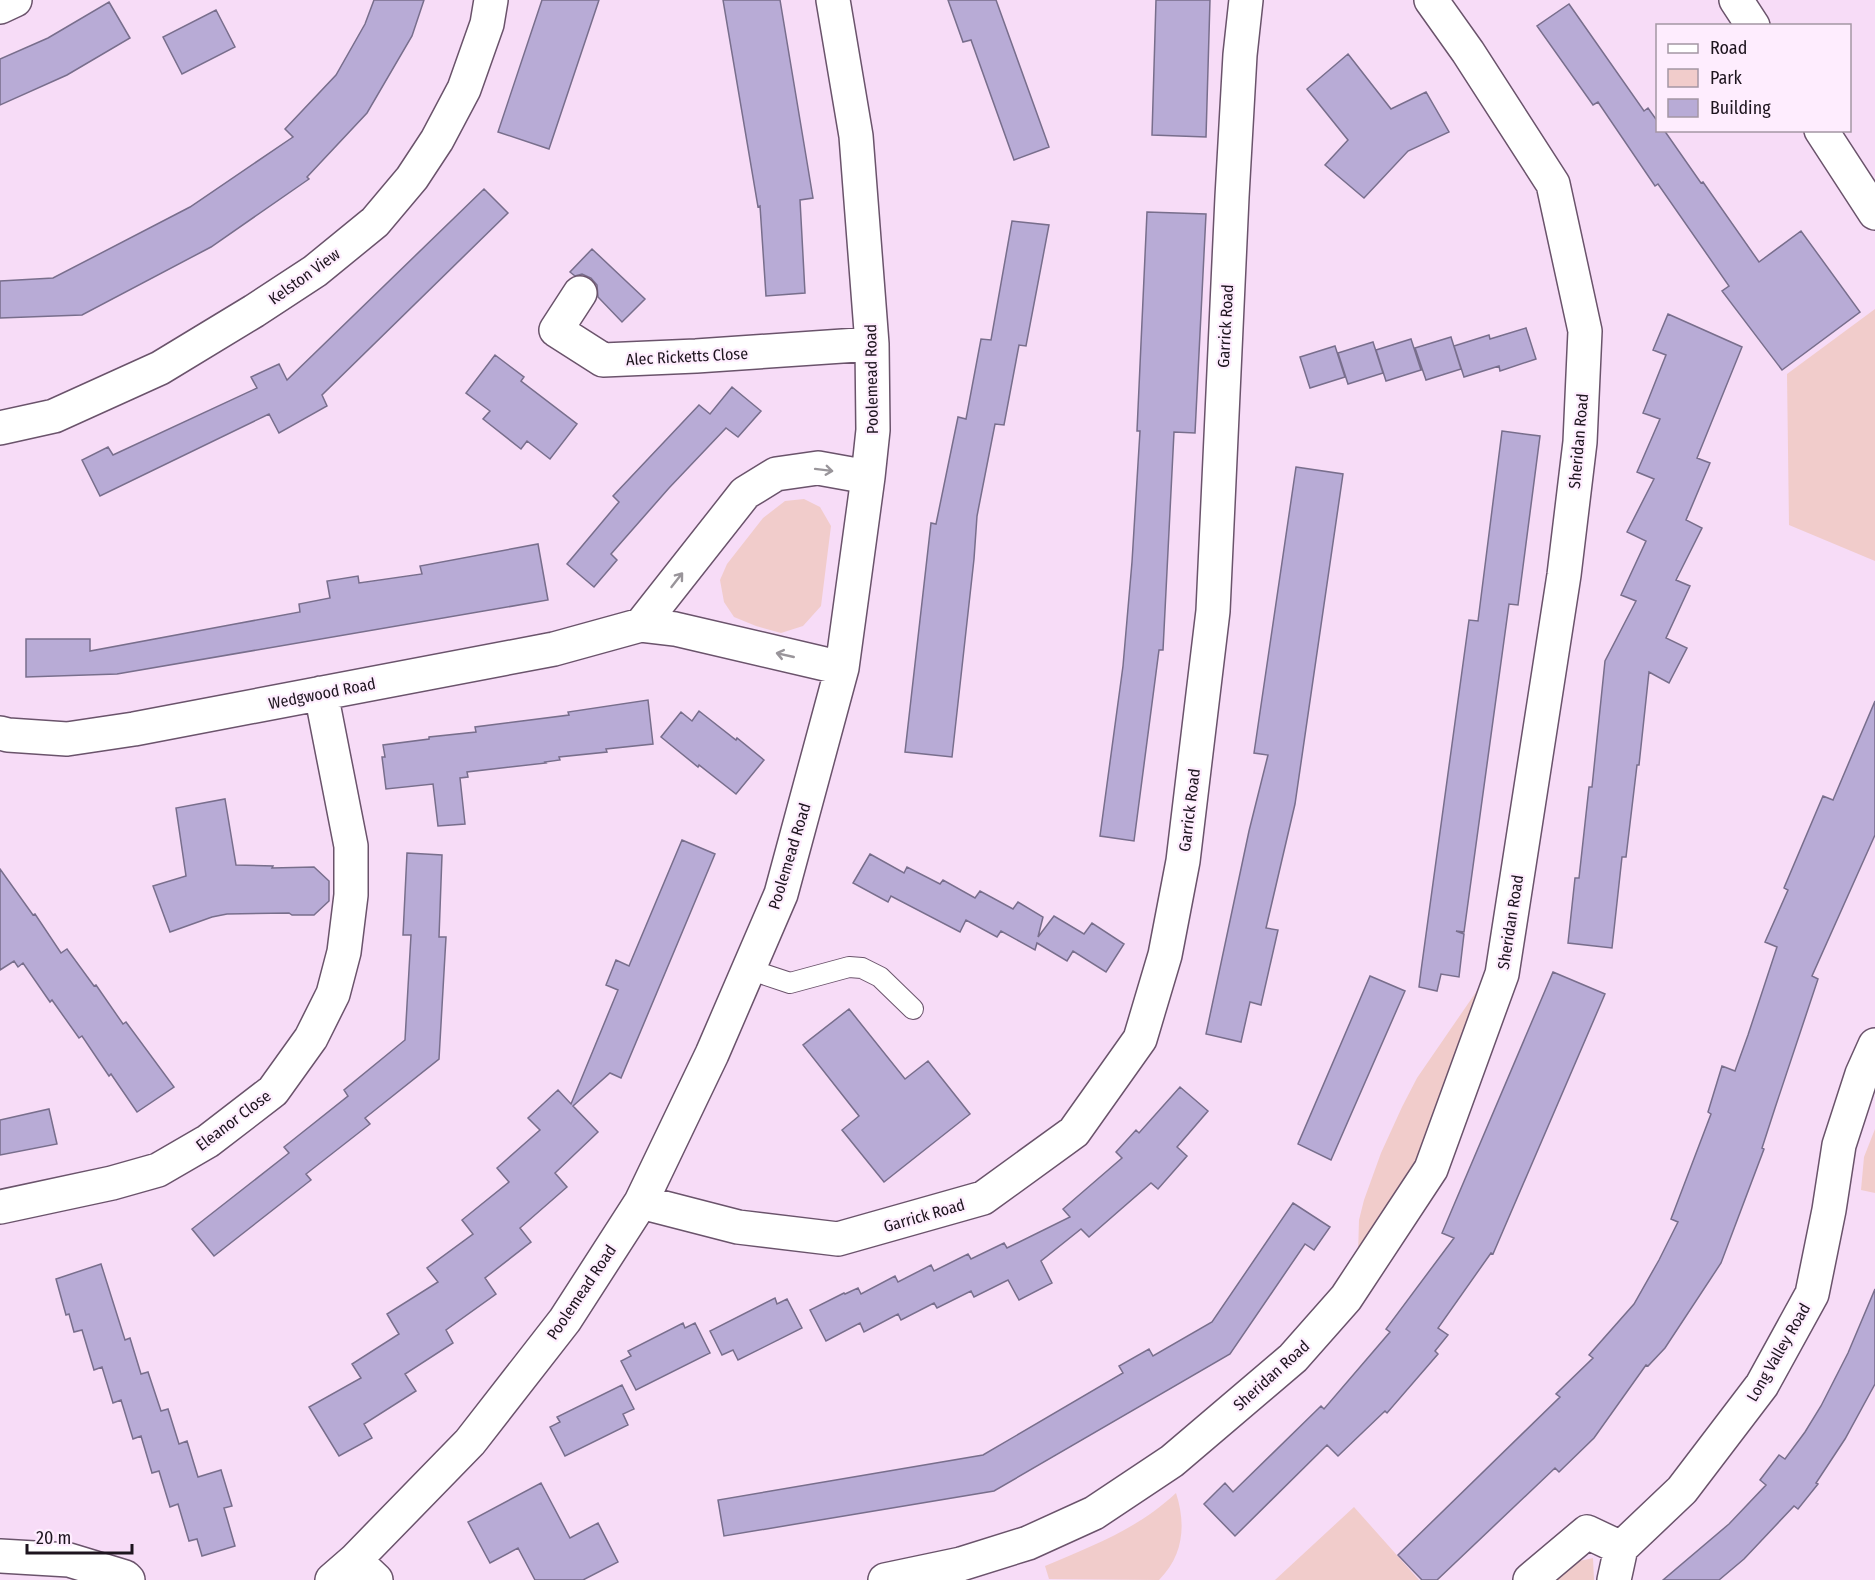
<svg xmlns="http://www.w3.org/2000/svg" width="1875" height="1580" font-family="'Fira Sans Condensed',sans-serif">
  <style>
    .green { fill: #f1cccb }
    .building { fill: #b8abd6; stroke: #786e8c; stroke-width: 1.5 }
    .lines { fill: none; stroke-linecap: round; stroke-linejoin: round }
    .service-casing { stroke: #6a536b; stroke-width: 22 }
    .minor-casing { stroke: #6a536b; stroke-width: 36 }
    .tertiary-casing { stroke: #6a536b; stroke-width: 36 }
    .service { stroke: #fff; stroke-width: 20 }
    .minor { stroke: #fff; stroke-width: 33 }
    .tertiary { stroke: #fff; stroke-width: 33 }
    .oneway { stroke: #99959a }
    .labels { text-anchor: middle; stroke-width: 4.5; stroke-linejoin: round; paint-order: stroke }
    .street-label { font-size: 16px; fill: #1d141e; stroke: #feedfe }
  </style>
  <rect width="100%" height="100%" fill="#f7dcf7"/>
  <path class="green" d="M 1875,309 L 1875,561 L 1789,525 L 1787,374 Z
    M 804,499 L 820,507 L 831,526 L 821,606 L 803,626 L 781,633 L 756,626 L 734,617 L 724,602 L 720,580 L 727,564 L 763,518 L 785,501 Z
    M 1485,979 L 1439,1115 L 1412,1170 L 1358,1254 L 1359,1220 L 1364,1200 L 1381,1153 L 1402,1107 L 1417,1078 Z
    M 1875,1129 L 1875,1193 L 1861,1190 L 1864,1157 Z
    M 1176,1493 C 1186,1524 1184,1555 1159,1580 L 1049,1579 L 1045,1566 C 1094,1545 1136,1530 1176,1493 Z
    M 1354,1507 L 1419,1580 L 1275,1580 Z
    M 1593,1558 L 1594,1580 L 1557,1580 L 1570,1563 Z"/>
  <path class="building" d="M 374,0 L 424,0 L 412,36 L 367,113 L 307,177 L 309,179 L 211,247 L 82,315 L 0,318 L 0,281 L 53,278 L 190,207 L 293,137 L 285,129 L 336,75 L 365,24 Z
    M 542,0 L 599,0 L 549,149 L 498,132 Z
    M 723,0 L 780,0 L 813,198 L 800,200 L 805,293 L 766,296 L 760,206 L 758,207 Z
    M 948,0 L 996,0 L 1049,147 L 1014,160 L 971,40 L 963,42 Z
    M 1156,0 L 1210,0 L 1206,137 L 1152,135 Z
    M 109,2 L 130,38 L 67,75 L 0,105 L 0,59 L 48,38 Z
    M 1569,4 L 1644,111 L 1648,108 L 1658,122 L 1658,130 L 1664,130 L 1701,183 L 1703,182 L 1759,262 L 1801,231 L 1860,312 L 1782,370 L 1722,291 L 1729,286 L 1658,184 L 1655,186 L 1598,102 L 1593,105 L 1537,26 Z
    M 216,10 L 235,47 L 182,74 L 163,37 Z
    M 1348,54 L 1391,109 L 1426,92 L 1449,132 L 1408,151 L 1364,198 L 1325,165 L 1348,140 L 1307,89 Z
    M 484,189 L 508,213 L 322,395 L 327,406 L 279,433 L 269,414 L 100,496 L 82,460 L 108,447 L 113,455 L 257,388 L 251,377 L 279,364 L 287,380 Z
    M 1147,212 L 1206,214 L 1195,433 L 1174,432 L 1163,650 L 1159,650 L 1134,841 L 1100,836 L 1123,666 L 1132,562 L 1140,431 L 1137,431 Z
    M 1012,221 L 1049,225 L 1026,346 L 1019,345 L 1004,425 L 995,424 L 977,516 L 974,559 L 952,757 L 905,752 L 931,523 L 936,524 L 958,417 L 966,419 L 981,339 L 991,340 Z
    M 592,249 L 645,299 L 622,322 L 598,297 L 597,285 L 591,278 L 582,274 L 575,276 L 570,272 Z
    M 1668,314 L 1742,347 L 1697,458 L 1710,463 L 1686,520 L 1702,528 L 1676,580 L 1690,586 L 1666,638 L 1687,648 L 1669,683 L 1649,672 L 1639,765 L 1637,765 L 1626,857 L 1622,857 L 1612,948 L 1568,943 L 1575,878 L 1579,878 L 1589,787 L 1592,787 L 1605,661 L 1636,601 L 1621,595 L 1646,541 L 1627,532 L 1654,479 L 1637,472 L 1660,419 L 1643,413 L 1666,355 L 1653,350 Z
    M 1526,328 L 1536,359 L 1500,371 L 1499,366 L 1464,377 L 1454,346 L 1489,335 L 1490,339 Z
    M 1451,337 L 1461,369 L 1426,380 L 1415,348 Z
    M 1411,339 L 1421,370 L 1386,381 L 1376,350 Z
    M 1373,342 L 1383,373 L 1348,384 L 1338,353 Z
    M 1335,346 L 1345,377 L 1310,388 L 1300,357 Z
    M 495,355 L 524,377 L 521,381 L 577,424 L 550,459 L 527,441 L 521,449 L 483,419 L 490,411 L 466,393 Z
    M 732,387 L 761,411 L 738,437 L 726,428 L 669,488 L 611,554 L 617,560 L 594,587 L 567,564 L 619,502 L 613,496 L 699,405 L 710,414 Z
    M 1502,431 L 1540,436 L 1518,605 L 1509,604 L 1464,932 L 1456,931 L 1464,934 L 1459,977 L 1441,974 L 1437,991 L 1419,987 L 1421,971 L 1469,620 L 1478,621 Z
    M 1296,467 L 1343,474 L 1295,804 L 1266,928 L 1278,930 L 1261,1005 L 1250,1002 L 1241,1042 L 1206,1034 L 1249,831 L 1268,755 L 1254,753 Z
    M 538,544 L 548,600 L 117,674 L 26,677 L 26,639 L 90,639 L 90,651 L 235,624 L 300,612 L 299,604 L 330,598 L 327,581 L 358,576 L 359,583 L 422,574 L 420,566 Z
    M 648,700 L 653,744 L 606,749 L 607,752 L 559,757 L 560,760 L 545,762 L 546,763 L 467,772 L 468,777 L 460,778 L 465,824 L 438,826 L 433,784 L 386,789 L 382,757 L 385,757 L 383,745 L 429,739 L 429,737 L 476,732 L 475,727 L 569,715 L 568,712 Z
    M 1875,701 L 1875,835 L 1812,976 L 1818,979 L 1775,1108 L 1762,1148 L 1764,1149 L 1721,1263 L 1665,1348 L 1648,1366 L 1646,1365 L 1594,1438 L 1559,1472 L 1555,1468 L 1437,1580 L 1422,1580 L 1398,1555 L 1560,1397 L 1556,1394 L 1593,1358 L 1589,1355 L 1634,1304 L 1659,1260 L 1678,1222 L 1671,1219 L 1711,1114 L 1708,1112 L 1722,1066 L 1735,1071 L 1748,1035 L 1777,947 L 1765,942 L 1788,890 L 1784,888 L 1823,796 L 1833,800 Z
    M 699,711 L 736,740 L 737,738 L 764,760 L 736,794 L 699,765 L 698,767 L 661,737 L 681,712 L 692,721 Z
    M 225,799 L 236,865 L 273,866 L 272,868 L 314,867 L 329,881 L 329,901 L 314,915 L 292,915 L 289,913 L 227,914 L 212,917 L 170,932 L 153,886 L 186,876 L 176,808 Z
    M 682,840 L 715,854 L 621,1078 L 610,1073 L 573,1106 L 598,1132 L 555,1173 L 567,1187 L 520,1228 L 531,1242 L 485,1278 L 496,1294 L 446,1330 L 453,1343 L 405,1374 L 416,1391 L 364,1424 L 372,1438 L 339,1456 L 309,1407 L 361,1378 L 352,1364 L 399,1334 L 387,1314 L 438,1282 L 427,1268 L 473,1234 L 462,1220 L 509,1182 L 497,1168 L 540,1130 L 528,1118 L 558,1090 L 571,1104 L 618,990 L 606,985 L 616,960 L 629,966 Z
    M 407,853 L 442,855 L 439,937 L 446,937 L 439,1059 L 365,1118 L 370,1124 L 306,1174 L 311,1180 L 214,1256 L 192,1229 L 289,1153 L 284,1147 L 348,1096 L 344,1090 L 405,1040 L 411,935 L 403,935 Z
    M 870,854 L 904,873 L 907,867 L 940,884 L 943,880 L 975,898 L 980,891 L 1013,909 L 1018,902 L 1043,917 L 1038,937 L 1054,916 L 1084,934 L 1092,923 L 1124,944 L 1106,972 L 1073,951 L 1067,961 L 1037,943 L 1035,950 L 1001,931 L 997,937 L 966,920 L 960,932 L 891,896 L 888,902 L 853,883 Z
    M 0,869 L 33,915 L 35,914 L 61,953 L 67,949 L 94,986 L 96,985 L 123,1024 L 126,1022 L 174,1087 L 137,1112 L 111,1074 L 109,1076 L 82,1036 L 79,1038 L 52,1000 L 50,1002 L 23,963 L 18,967 L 14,961 L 0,970 Z
    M 1553,972 L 1605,994 L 1493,1254 L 1491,1253 L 1438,1328 L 1448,1335 L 1435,1351 L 1438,1354 L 1387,1413 L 1385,1411 L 1338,1456 L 1327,1445 L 1235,1536 L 1204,1504 L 1225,1483 L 1233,1492 L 1321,1406 L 1324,1409 L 1390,1332 L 1386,1329 L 1454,1238 L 1442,1233 Z
    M 1370,976 L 1405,991 L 1331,1160 L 1298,1144 Z
    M 849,1009 L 905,1079 L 928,1061 L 970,1114 L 884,1182 L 842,1130 L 859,1116 L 803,1045 Z
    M 1180,1087 L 1208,1111 L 1177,1147 L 1187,1156 L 1158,1189 L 1151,1183 L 1089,1237 L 1081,1229 L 1041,1261 L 1052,1283 L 1019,1300 L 1008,1280 L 974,1297 L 971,1291 L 937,1308 L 934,1303 L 901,1320 L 898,1314 L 864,1332 L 860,1323 L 826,1341 L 810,1310 L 844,1293 L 845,1294 L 858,1288 L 861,1294 L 895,1276 L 898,1282 L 931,1265 L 934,1271 L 968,1254 L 971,1259 L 1004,1243 L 1007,1248 L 1070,1217 L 1063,1209 L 1122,1158 L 1116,1152 L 1136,1130 L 1139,1133 Z
    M 49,1109 L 57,1144 L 0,1155 L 0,1120 Z
    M 1293,1203 L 1330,1227 L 1314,1250 L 1305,1244 L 1230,1354 L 994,1491 L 724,1536 L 718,1500 L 983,1455 L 1123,1373 L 1119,1366 L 1149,1349 L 1153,1356 L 1212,1322 Z
    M 101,1264 L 125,1340 L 130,1338 L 141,1374 L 148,1372 L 161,1411 L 168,1409 L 179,1444 L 187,1441 L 198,1477 L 221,1470 L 232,1506 L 224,1508 L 235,1546 L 202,1556 L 197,1539 L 189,1541 L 178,1504 L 170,1507 L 159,1471 L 152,1473 L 141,1436 L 133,1439 L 121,1400 L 113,1403 L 102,1367 L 94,1370 L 82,1330 L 74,1332 L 69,1314 L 66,1315 L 56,1279 Z
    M 1875,1289 L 1875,1384 L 1845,1439 L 1816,1483 L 1818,1484 L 1798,1509 L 1794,1506 L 1744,1559 L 1719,1580 L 1663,1580 L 1729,1524 L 1766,1485 L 1760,1480 L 1779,1455 L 1785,1459 L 1805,1432 L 1821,1406 L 1848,1353 Z
    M 775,1298 L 777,1304 L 787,1299 L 802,1328 L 738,1360 L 733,1350 L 722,1355 L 710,1331 Z
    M 683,1323 L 685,1328 L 695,1323 L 710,1353 L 636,1390 L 621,1361 L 631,1356 L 628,1351 Z
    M 622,1385 L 634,1409 L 623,1414 L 628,1425 L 565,1456 L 550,1427 L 560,1422 L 557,1417 Z
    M 541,1483 L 570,1538 L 598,1523 L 618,1562 L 583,1580 L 535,1580 L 518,1548 L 490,1563 L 468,1522 Z"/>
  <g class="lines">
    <defs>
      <path id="service" d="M 748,969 L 790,983 L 849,967 L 862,968 L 880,977 L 913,1009"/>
      <path id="minor" d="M 0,7 L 15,0
        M 580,293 L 556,330 L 603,360 L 696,356 L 872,344
        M 0,428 L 54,416 L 160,368 L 254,311 L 315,271 L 375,222 L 412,178 L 437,140 L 464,89 L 487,24 L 491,0
        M 641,625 L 745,493 L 776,474 L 818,468 L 868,477
        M 0,733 L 8,735 L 67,739 L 134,729 L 554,649 L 641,625 L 675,629 L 842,668
        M 641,1202 L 738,1227 L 838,1239 L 983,1198 L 1074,1132 L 1140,1039 L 1165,955 L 1183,861 L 1213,611 L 1232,197 L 1240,55 L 1246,0
        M 0,1207 L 112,1183 L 158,1170 L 208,1141 L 273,1091 L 311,1038 L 333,994 L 344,952 L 351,895 L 351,846 L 321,693
        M 0,1556 L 69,1560 L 125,1577 L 128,1580
        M 355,1560 L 376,1580
        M 332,1580 L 355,1560 L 470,1442 L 565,1320 L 641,1202 L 712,1054 L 781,894 L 842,668 L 868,477 L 873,430 L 872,344 L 856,136 L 833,0
        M 885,1580 L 961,1564 L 1028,1543 L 1094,1513 L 1172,1461 L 1293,1358 L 1346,1298 L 1431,1169 L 1502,974 L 1564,575 L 1580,442 L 1585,331 L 1553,184 L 1468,52 L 1431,0
        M 1530,1580 L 1587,1532 L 1621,1548
        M 1614,1580 L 1621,1548 L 1682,1490 L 1762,1385 L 1812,1294 L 1829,1210 L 1839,1145 L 1862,1074 L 1875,1045"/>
      <path id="tertiary" d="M 1736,0 L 1753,26
        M 1821,130 L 1875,213"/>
    </defs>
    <use href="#service" class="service-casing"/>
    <use href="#minor" class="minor-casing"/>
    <use href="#tertiary" class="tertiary-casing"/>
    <use href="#service" class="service"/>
    <use href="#minor" class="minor"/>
    <use href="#tertiary" class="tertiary"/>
  </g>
  <defs><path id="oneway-shaft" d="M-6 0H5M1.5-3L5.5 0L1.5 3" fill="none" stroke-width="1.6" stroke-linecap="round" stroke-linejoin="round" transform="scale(1.5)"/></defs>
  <g class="oneway">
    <use href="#oneway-shaft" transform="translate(824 470) rotate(7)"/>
    <use href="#oneway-shaft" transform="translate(677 580) rotate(-52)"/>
    <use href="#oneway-shaft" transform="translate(785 655) rotate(-167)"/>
  </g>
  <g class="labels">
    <g class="street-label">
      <text transform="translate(304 276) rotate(-36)" y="6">Kelston View</text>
      <text transform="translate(1225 326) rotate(-87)" y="6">Garrick Road</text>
      <text transform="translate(687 356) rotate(-3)" y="6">Alec Ricketts Close</text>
      <text transform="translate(871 379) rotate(-91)" y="6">Poolemead Road</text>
      <text transform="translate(1578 441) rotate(-85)" y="6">Sheridan Road</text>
      <text transform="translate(322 693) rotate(-11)" y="6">Wedgwood Road</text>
      <text transform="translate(1189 810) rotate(-83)" y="6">Garrick Road</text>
      <text transform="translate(789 856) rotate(-73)" y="6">Poolemead Road</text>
      <text transform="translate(1510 922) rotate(-81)" y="6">Sheridan Road</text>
      <text transform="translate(233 1120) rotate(-37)" y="6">Eleanor Close</text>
      <text transform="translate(924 1215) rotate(-16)" y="6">Garrick Road</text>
      <text transform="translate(581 1292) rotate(-56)" y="6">Poolemead Road</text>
      <text transform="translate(1778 1352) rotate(-60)" y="6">Long Valley Road</text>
      <text transform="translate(1271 1375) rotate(-42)" y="6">Sheridan Road</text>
    </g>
  </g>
  <rect x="1656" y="24" width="195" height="108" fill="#feedfe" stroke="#a496a4" stroke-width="1.5"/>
  <rect x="1668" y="44" width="30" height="9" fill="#ffffff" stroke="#a496a4" stroke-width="1.5"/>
  <text x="1710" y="54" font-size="18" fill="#1d141e">Road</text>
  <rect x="1668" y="69" width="30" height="18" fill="#f1cccb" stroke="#a496a4" stroke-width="1.5"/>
  <text x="1710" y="84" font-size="18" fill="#1d141e">Park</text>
  <rect x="1668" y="99" width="30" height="18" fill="#b8abd6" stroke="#a496a4" stroke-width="1.5"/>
  <text x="1710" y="114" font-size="18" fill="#1d141e">Building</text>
  <path d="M27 1544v9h105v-9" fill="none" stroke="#1d141e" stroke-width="3"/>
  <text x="36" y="1544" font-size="18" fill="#1d141e" stroke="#feedfe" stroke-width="4.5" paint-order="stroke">20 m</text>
</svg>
